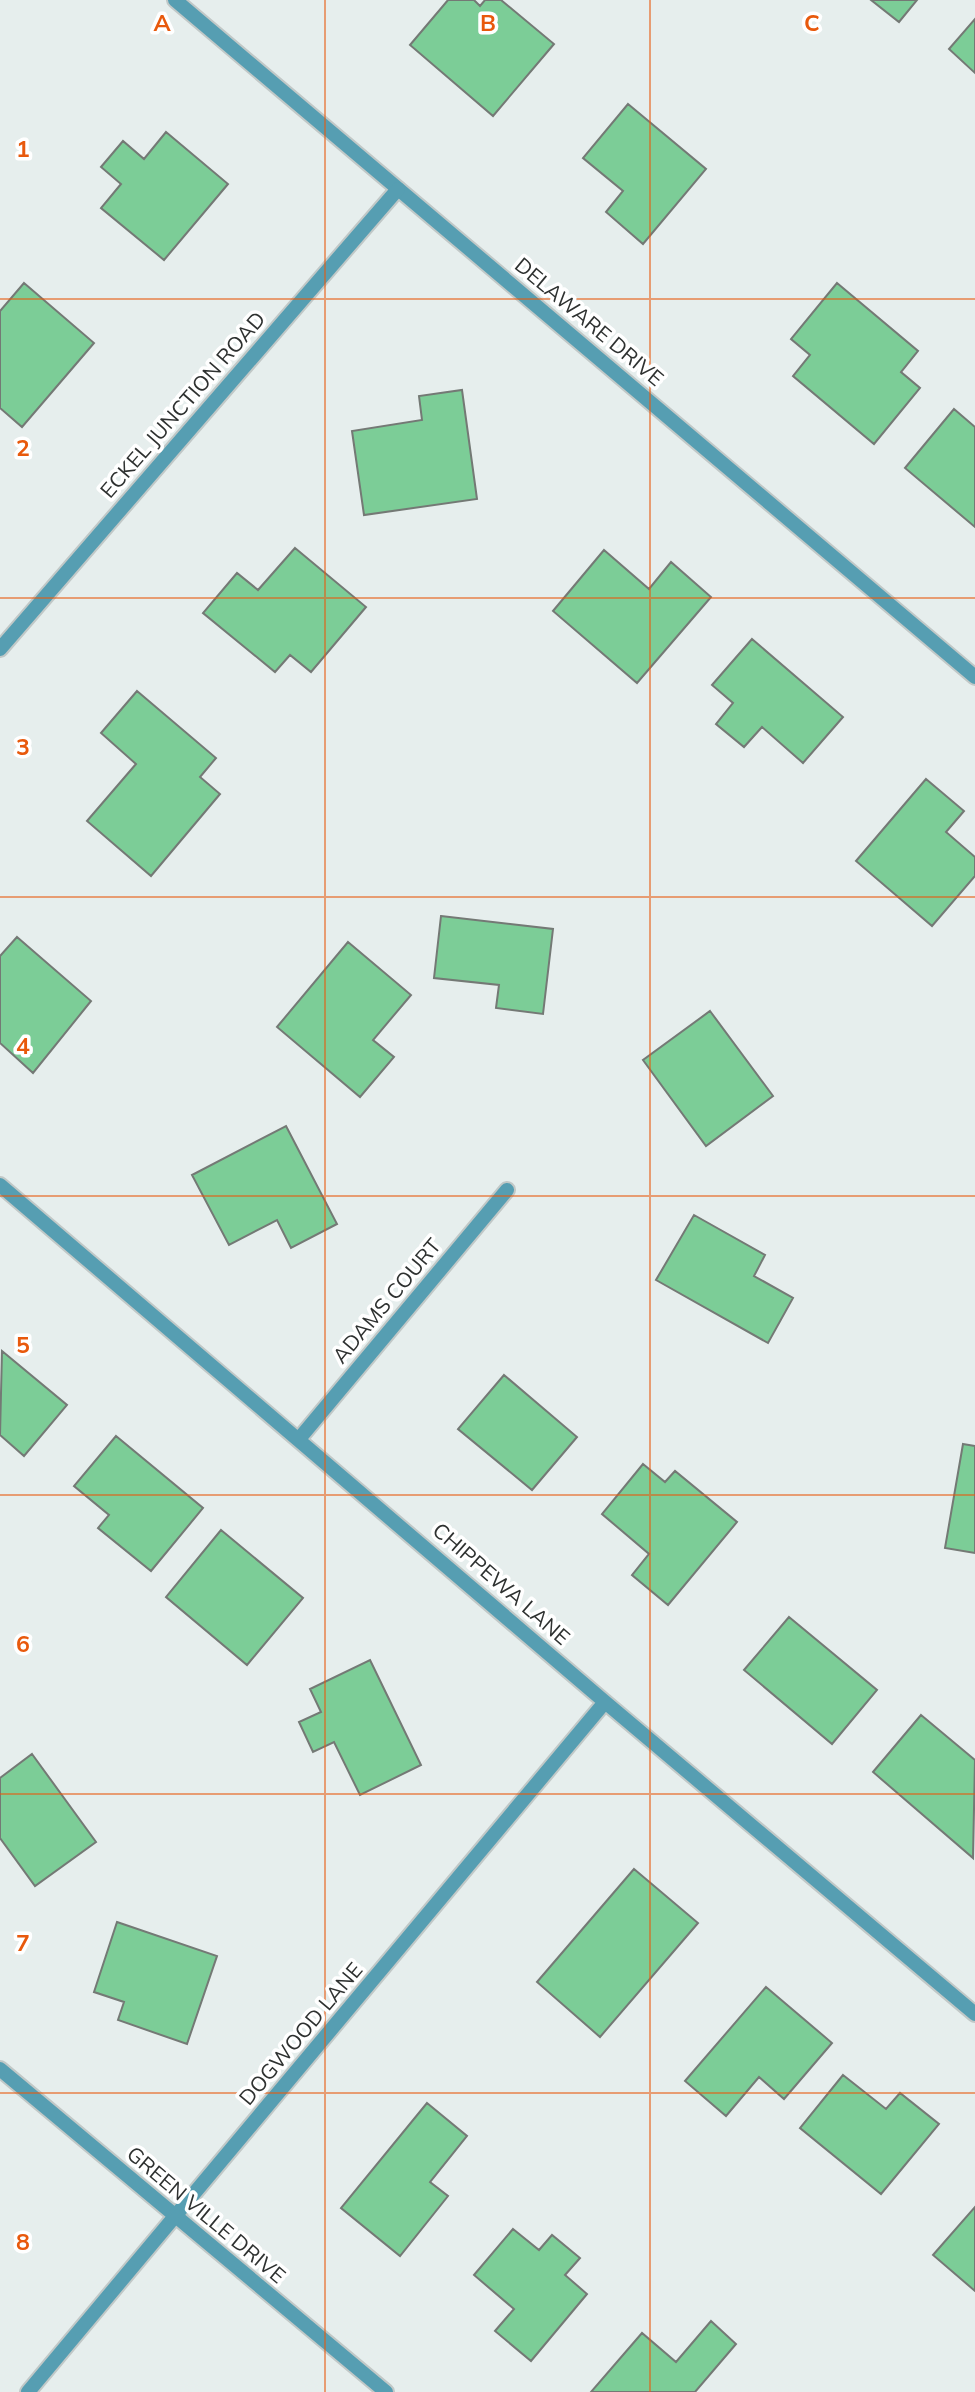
<svg xmlns="http://www.w3.org/2000/svg" width="975" height="2392" font-family="Mulish,sans-serif">
  <style>
    .building { fill: #7ccd97; stroke: #747975; stroke-width: 2 }
    .lines { fill: none; stroke-linecap: round; stroke-linejoin: round }
    .minor-casing { stroke: #c1c8c7; stroke-width: 18 }
    .tertiary-casing { stroke: #c1c8c7; stroke-width: 18 }
    .minor { stroke: #569eb2; stroke-width: 14 }
    .tertiary { stroke: #569eb2; stroke-width: 14 }
    .grid { fill: none; stroke: #e8590c; stroke-width: 2; stroke-opacity: 0.55 }
    .labels { text-anchor: middle; stroke-width: 7; stroke-linejoin: round; paint-order: stroke }
    .street-label { font-size: 21px; fill: #2e3130; stroke: #fff }
    .grid-label { font-size: 23px; text-anchor: middle; font-weight: bold; fill: #e8590c; stroke: #fff; stroke-width: 7; stroke-linejoin: round; paint-order: stroke }
  </style>
  <rect width="100%" height="100%" fill="#e6eeed"/>
  <path class="building" d="M 448,0 L 474,0 L 480,6 L 485,0 L 501,0 L 554,44 L 493,116 L 410,45 Z
    M 871,0 L 917,0 L 899,22 Z
    M 975,19 L 975,73 L 949,49 Z
    M 628,104 L 706,169 L 643,244 L 606,212 L 623,191 L 583,158 Z
    M 166,132 L 228,184 L 164,260 L 101,208 L 121,184 L 101,167 L 123,141 L 144,159 Z
    M 24,283 L 94,343 L 22,427 L 0,408 L 0,311 Z
    M 837,283 L 918,351 L 901,372 L 920,388 L 874,444 L 793,376 L 810,355 L 791,339 Z
    M 462,390 L 477,499 L 364,515 L 352,431 L 422,420 L 419,396 Z
    M 954,409 L 975,427 L 975,527 L 905,468 Z
    M 295,548 L 366,607 L 311,672 L 290,655 L 275,672 L 203,613 L 237,573 L 258,590 Z
    M 604,550 L 649,589 L 671,562 L 711,597 L 637,683 L 553,611 Z
    M 752,639 L 843,717 L 803,763 L 762,727 L 744,747 L 716,724 L 733,703 L 712,685 Z
    M 137,691 L 216,758 L 200,777 L 220,794 L 151,876 L 87,821 L 136,764 L 101,733 Z
    M 926,779 L 964,811 L 946,832 L 975,857 L 975,876 L 932,926 L 856,861 Z
    M 441,916 L 553,929 L 543,1014 L 496,1008 L 499,985 L 434,978 Z
    M 17,937 L 91,1001 L 33,1073 L 0,1043 L 0,956 Z
    M 348,942 L 411,995 L 373,1040 L 394,1057 L 360,1097 L 277,1027 Z
    M 710,1011 L 773,1096 L 706,1146 L 643,1060 Z
    M 286,1126 L 337,1224 L 291,1248 L 277,1220 L 229,1245 L 192,1175 Z
    M 694,1215 L 765,1255 L 754,1276 L 793,1298 L 768,1343 L 656,1280 Z
    M 2,1351 L 67,1405 L 24,1456 L 0,1435 Z
    M 504,1375 L 577,1437 L 532,1490 L 458,1429 Z
    M 116,1436 L 203,1508 L 151,1571 L 98,1528 L 109,1515 L 74,1486 Z
    M 963,1444 L 975,1446 L 975,1553 L 945,1548 Z
    M 643,1464 L 665,1482 L 675,1471 L 737,1522 L 668,1605 L 632,1575 L 649,1554 L 602,1514 Z
    M 221,1530 L 303,1598 L 247,1665 L 166,1597 Z
    M 789,1617 L 877,1690 L 832,1744 L 744,1670 Z
    M 370,1660 L 421,1765 L 360,1795 L 334,1742 L 313,1752 L 299,1722 L 321,1712 L 310,1689 Z
    M 921,1715 L 975,1760 L 973,1858 L 873,1772 Z
    M 32,1754 L 96,1842 L 35,1886 L 0,1838 L 0,1778 Z
    M 634,1869 L 698,1923 L 600,2037 L 537,1982 Z
    M 117,1922 L 217,1956 L 187,2044 L 118,2020 L 124,2002 L 94,1992 Z
    M 766,1987 L 832,2043 L 784,2099 L 759,2077 L 726,2116 L 685,2081 Z
    M 843,2075 L 886,2109 L 900,2093 L 939,2124 L 881,2194 L 800,2128 Z
    M 427,2103 L 467,2136 L 430,2182 L 448,2196 L 400,2256 L 341,2208 Z
    M 975,2207 L 975,2291 L 933,2255 Z
    M 513,2229 L 539,2250 L 552,2235 L 580,2258 L 565,2275 L 587,2294 L 531,2361 L 495,2331 L 514,2309 L 474,2275 Z
    M 711,2321 L 736,2344 L 695,2392 L 591,2392 L 642,2333 L 676,2362 Z"/>
  <g class="lines">
    <defs>
      <path id="minor" d="M 175,0 L 975,677
        M 0,1185 L 605,1702 L 975,2014
        M 299,1439 L 507,1190
        M 0,2069 L 386,2392
        M 28,2392 L 605,1702"/>
      <path id="tertiary" d="M 0,649 L 398,189"/>
    </defs>
    <use href="#minor" class="minor-casing"/>
    <use href="#tertiary" class="tertiary-casing"/>
    <use href="#minor" class="minor"/>
    <use href="#tertiary" class="tertiary"/>
  </g>
  <path class="grid" d="M 325,0 L 325,2392M 650,0 L 650,2392M 0,299 L 975,299M 0,598 L 975,598M 0,897 L 975,897M 0,1196 L 975,1196M 0,1495 L 975,1495M 0,1794 L 975,1794M 0,2093 L 975,2093"/>
  <g class="labels">
    <g class="street-label">
      <text transform="translate(589 322) rotate(40)" y="7">DELAWARE DRIVE</text>
      <text transform="translate(183 405) rotate(-49)" y="7">ECKEL JUNCTION ROAD</text>
      <text transform="translate(387 1301) rotate(-50)" y="7">ADAMS COURT</text>
      <text transform="translate(501 1584) rotate(41)" y="7">CHIPPEWA LANE</text>
      <text transform="translate(301 2034) rotate(-50)" y="7">DOGWOOD LANE</text>
      <text transform="translate(206 2215) rotate(40)" y="7">GREEN VILLE DRIVE</text>
    </g>
  </g>
  <g class="grid-label">
    <text x="162" y="31">A</text>
    <text x="488" y="31">B</text>
    <text x="812" y="31">C</text>
    <text x="23" y="157">1</text>
    <text x="23" y="456">2</text>
    <text x="23" y="755">3</text>
    <text x="23" y="1054">4</text>
    <text x="23" y="1353">5</text>
    <text x="23" y="1652">6</text>
    <text x="23" y="1951">7</text>
    <text x="23" y="2250">8</text>
  </g>
</svg>
